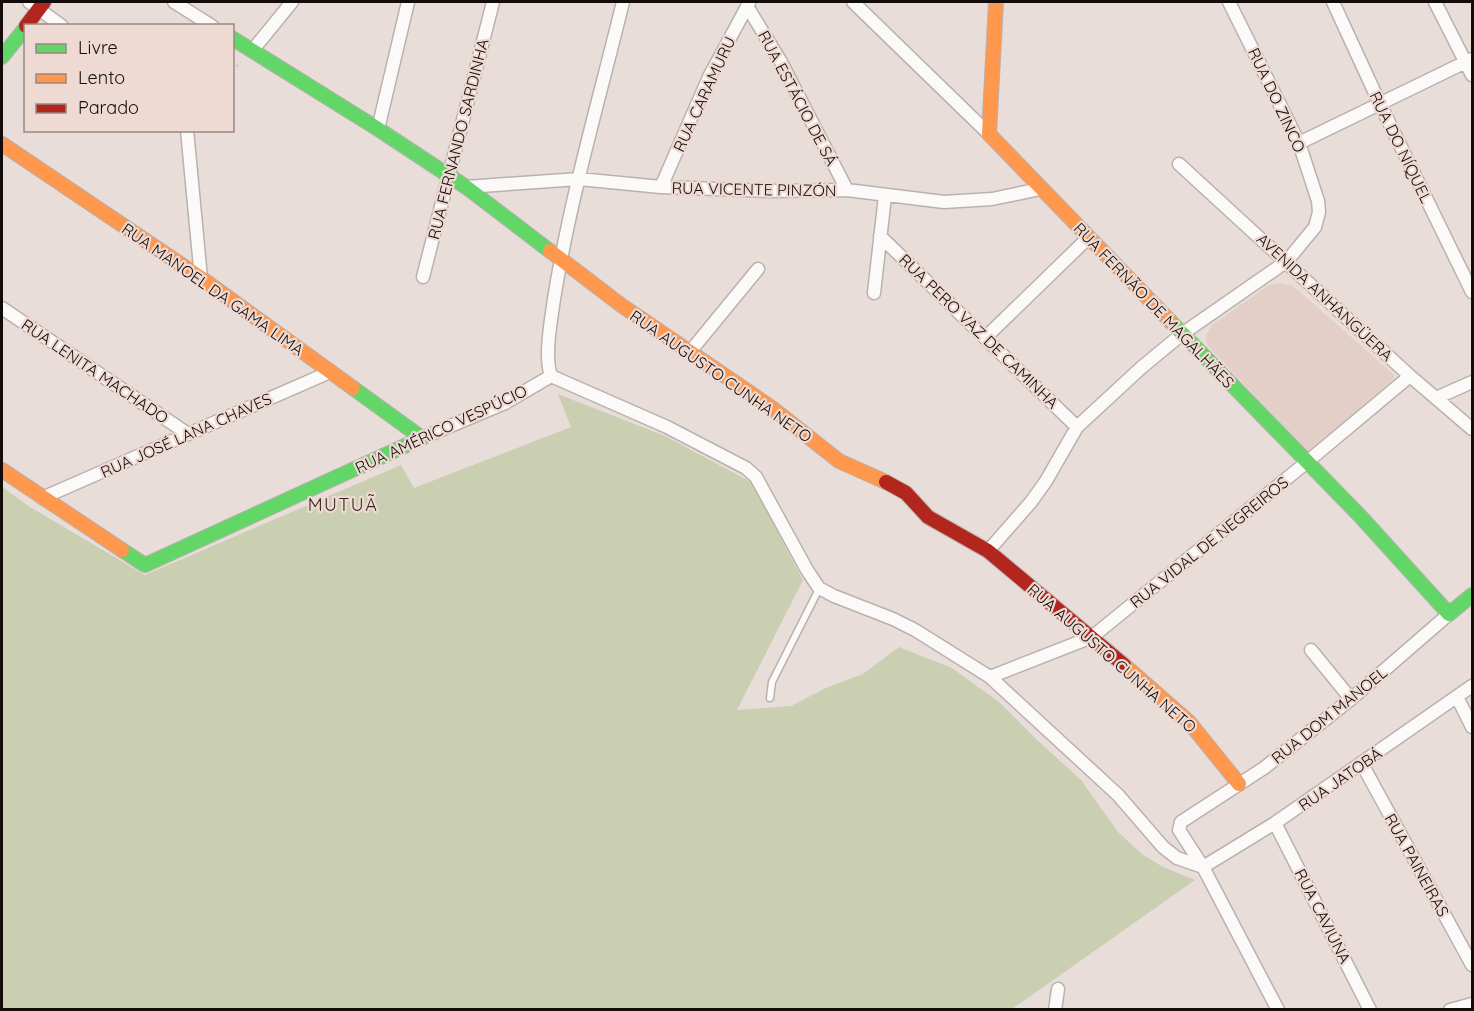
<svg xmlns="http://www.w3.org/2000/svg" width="1474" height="1011" font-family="Quicksand,sans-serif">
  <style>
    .built { fill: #e3cfc8 }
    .green { fill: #c9cfb0 }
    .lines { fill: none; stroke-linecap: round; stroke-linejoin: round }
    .lane-casing { stroke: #bab1ae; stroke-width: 9 }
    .street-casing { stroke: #bab1ae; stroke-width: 15 }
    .fast-casing { stroke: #bab1ae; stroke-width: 16 }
    .slow-casing { stroke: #bab1ae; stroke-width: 16 }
    .jam-casing { stroke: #bab1ae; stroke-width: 16 }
    .path { stroke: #cdc9c8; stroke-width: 2; stroke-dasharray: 3 3; stroke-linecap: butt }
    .lane { stroke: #fcfaf9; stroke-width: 6 }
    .street { stroke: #fcfaf9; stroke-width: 12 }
    .fast { stroke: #63d668; stroke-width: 14 }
    .slow { stroke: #ff974d; stroke-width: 14 }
    .jam { stroke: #b3261e; stroke-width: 14 }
    .labels { text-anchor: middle; stroke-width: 4.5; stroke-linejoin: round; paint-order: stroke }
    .street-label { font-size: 16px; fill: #130c0a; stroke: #eedad3 }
    .neighbourhood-label { font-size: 18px; letter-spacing: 1.5px; fill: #352621; stroke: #eedad3 }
  </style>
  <rect width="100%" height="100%" fill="#e8ddd9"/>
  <path class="built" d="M 1279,283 L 1293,286 L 1394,375 L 1394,378 L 1310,454 L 1208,346 L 1206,341 L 1206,335 L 1212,325 L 1269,285 Z"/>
  <path class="green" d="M 558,394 L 665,436 L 751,482 L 803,580 L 737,710 L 791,706 L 826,688 L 863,674 L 899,647 L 952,668 L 999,702 L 1036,739 L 1081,780 L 1118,832 L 1143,855 L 1163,867 L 1195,880 L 1012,1009 L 2,1009 L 2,487 L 30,507 L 145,575 L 401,465 L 414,488 L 571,427 Z"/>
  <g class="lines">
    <defs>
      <path id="lane" d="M 770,698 L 772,682 L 819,589"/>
      <path id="street" d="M 29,2 L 62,26
        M 174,2 L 212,26
        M 853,2 L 989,134
        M 1333,2 L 1380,104 L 1472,292
        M 1435,2 L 1472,75
        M 747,6 L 781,62 L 847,190
        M 252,51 L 292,2
        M 378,129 L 408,2
        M 187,130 L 201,278
        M 1299,143 L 1472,59
        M 1179,164 L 1410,376 L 1472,429
        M 466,187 L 579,179 L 661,187 L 771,191 L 847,190 L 944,202 L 992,199 L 1040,189
        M 661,187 L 710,75 L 749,3
        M 880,236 L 1077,427
        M 423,277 L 493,2
        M 874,293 L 885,196
        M 2,308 L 188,434
        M 986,337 L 1088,238
        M 689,353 L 758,269
        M 551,376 L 667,427 L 746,468 L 756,477 L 807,570 L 819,588 L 834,596 L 893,619 L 915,630 L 990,677 L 1118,795 L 1163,847 L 1177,858 L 1203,867
        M 551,376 C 544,356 551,321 554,299 C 570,199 599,100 623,2
        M 1436,398 L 1472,382
        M 422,438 L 505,403 L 551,376
        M 42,498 L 330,372
        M 988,551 L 1031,502 L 1046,481 L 1077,427 L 1142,367 L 1182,334 L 1287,261 L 1315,227 L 1319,212 L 1318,201 L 1299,143 L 1229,2
        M 1311,650 L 1351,699
        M 990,677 L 1092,637 L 1307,462 L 1410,376
        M 1457,697 L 1472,727
        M 1362,764 L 1472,965
        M 1275,823 L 1370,1010
        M 1203,867 L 1275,823 L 1472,686
        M 1055,1010 L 1058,989
        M 1278,1010 L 1203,867 L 1181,833 L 1179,830 L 1181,822 L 1264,768 L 1351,699 L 1449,614
        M 1450,1010 L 1472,1004"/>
      <path id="fast" d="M 232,38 L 378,129 L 466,187 L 550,251
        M 2,57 L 26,27
        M 1170,321 L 1361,517 L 1449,614 L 1472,595
        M 122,550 L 145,565 L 422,438 L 353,388"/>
      <path id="slow" d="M 996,2 L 989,134 L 1170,321
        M 2,144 L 201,278 L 353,388
        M 550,251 L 621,305 L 772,408 L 839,461 L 886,482
        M 2,470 L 122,550
        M 1124,665 L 1189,722 L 1239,784"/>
      <path id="jam" d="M 26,26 L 44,2
        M 886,482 L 906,493 L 928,517 L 988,551 L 1124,665"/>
    </defs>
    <use href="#lane" class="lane-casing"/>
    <use href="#street" class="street-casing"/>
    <use href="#fast" class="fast-casing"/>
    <use href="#slow" class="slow-casing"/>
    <use href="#jam" class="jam-casing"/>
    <path class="path" d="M 232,71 L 241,62"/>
    <use href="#lane" class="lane"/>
    <use href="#street" class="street"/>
    <use href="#fast" class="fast"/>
    <use href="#slow" class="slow"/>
    <use href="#jam" class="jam"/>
  </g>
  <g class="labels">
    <g class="street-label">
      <text transform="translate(704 94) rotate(-65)" y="6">RUA CARAMURU</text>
      <text transform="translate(798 98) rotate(62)" y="6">RUA ESTÁCIO DE SÁ</text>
      <text transform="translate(1277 100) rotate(65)" y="6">RUA DO ZINCO</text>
      <text transform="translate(458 139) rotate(-76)" y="6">RUA FERNANDO SARDINHA</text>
      <text transform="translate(1401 147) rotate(64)" y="6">RUA DO NÍQUEL</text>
      <text transform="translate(754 189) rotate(1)" y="6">RUA VICENTE PINZÓN</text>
      <text transform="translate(213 289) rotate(35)" y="6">RUA MANOEL DA GAMA LIMA</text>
      <text transform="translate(1325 297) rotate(43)" y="6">AVENIDA ANHANGÜERA</text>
      <text transform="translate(1154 305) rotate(46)" y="6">RUA FERNÃO DE MAGALHÃES</text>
      <text transform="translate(979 331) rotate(44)" y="6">RUA PERO VAZ DE CAMINHA</text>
      <text transform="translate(95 371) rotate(34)" y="6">RUA LENITA MACHADO</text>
      <text transform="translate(721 376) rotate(35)" y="6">RUA AUGUSTO CUNHA NETO</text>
      <text transform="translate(441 429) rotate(-25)" y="6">RUA AMÉRICO VESPÚCIO</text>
      <text transform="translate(186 435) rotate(-24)" y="6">RUA JOSÉ LANA CHAVES</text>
      <text transform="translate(1209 542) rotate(-39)" y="6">RUA VIDAL DE NEGREIROS</text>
      <text transform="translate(1112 658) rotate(41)" y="6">RUA AUGUSTO CUNHA NETO</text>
      <text transform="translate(1329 715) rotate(-39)" y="6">RUA DOM MANOEL</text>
      <text transform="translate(1340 779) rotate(-35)" y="6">RUA JATOBÁ</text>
      <text transform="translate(1417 865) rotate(61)" y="6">RUA PAINEIRAS</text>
      <text transform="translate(1323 916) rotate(63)" y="6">RUA CAVIÚNA</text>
    </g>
    <g class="neighbourhood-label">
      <text x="343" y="511">MUTUÃ</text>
    </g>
  </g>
  <rect width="1474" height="1011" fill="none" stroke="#130c0a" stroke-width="6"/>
  <rect x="24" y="24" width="210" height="108" fill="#eedad3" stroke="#968883" stroke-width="1.5"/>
  <rect x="36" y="44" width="30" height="9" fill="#63d668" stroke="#968883" stroke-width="1.5"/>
  <text x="78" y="54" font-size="18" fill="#130c0a">Livre</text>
  <rect x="36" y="74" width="30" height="9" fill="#ff974d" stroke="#968883" stroke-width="1.5"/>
  <text x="78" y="84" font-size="18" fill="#130c0a">Lento</text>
  <rect x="36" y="104" width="30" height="9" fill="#b3261e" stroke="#968883" stroke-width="1.5"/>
  <text x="78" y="114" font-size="18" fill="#130c0a">Parado</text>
</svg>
